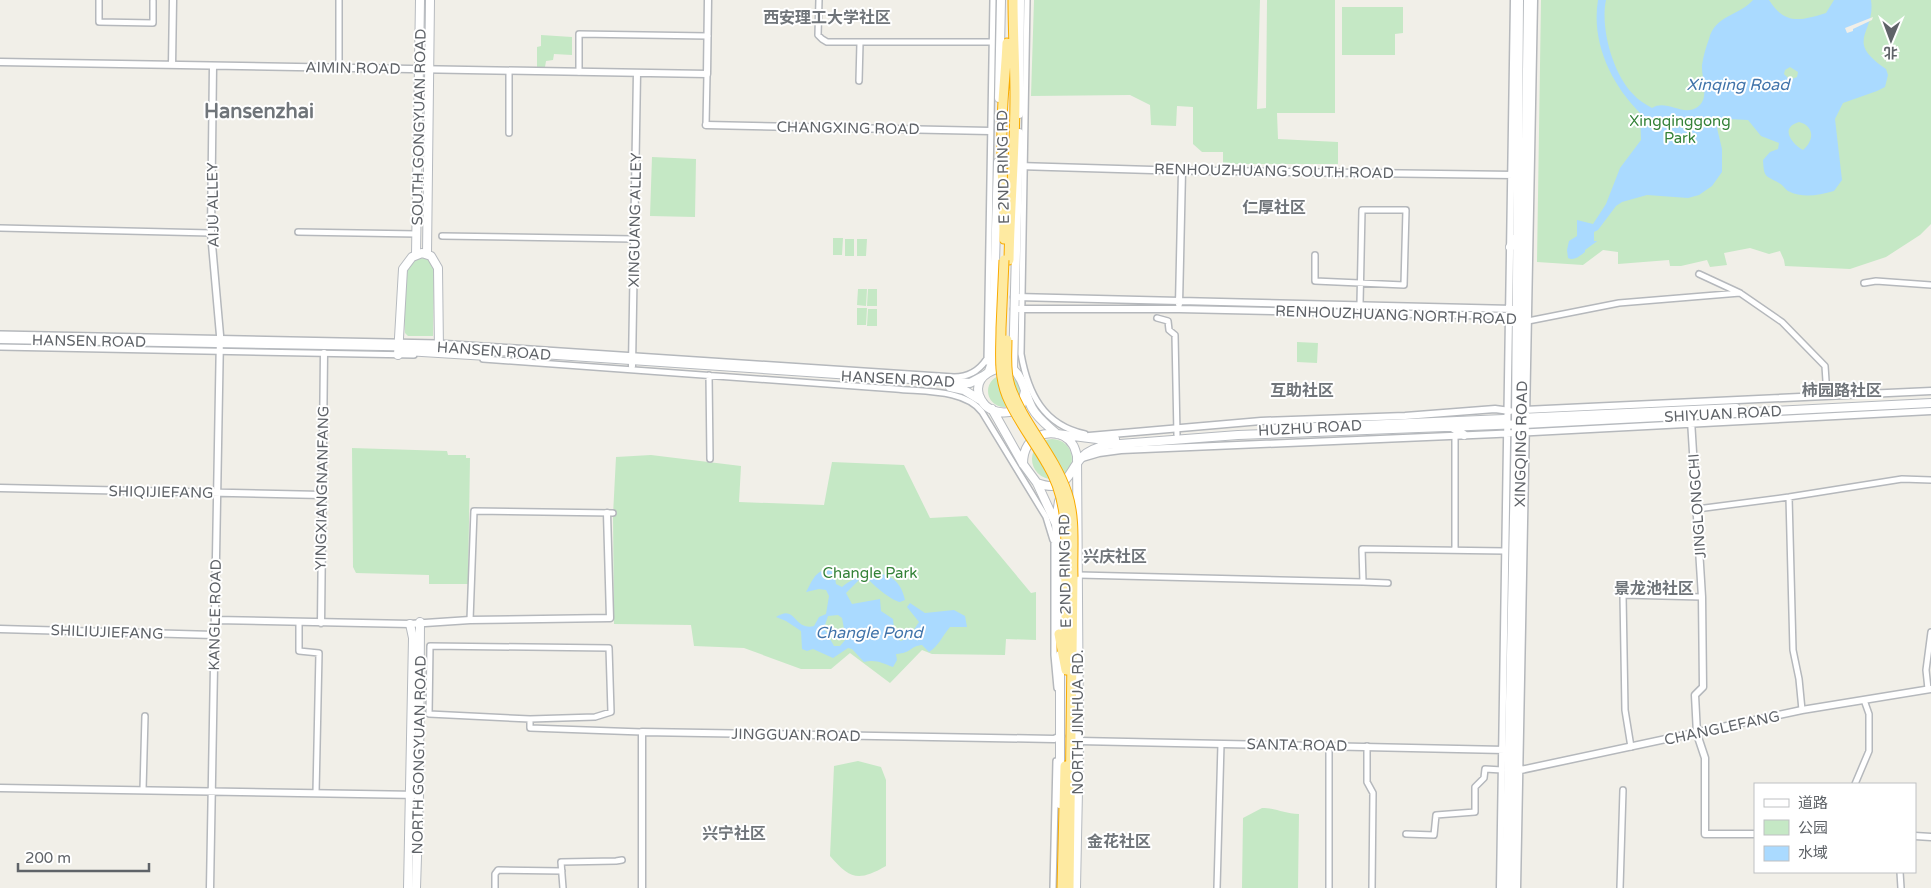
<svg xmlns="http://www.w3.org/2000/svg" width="1931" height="888" font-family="'Varela Round','Noto Sans SC',sans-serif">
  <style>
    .green { fill: #c5e8c5 }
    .water { fill: #aadaff; fill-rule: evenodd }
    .pier { fill: #f1efe8 }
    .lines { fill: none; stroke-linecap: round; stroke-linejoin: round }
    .minor-casing { stroke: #b5b8bc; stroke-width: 8 }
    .tertiary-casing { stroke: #b5b8bc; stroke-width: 9 }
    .secondary-casing { stroke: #b6babf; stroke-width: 10 }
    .trunk-casing { stroke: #f9ab00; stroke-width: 11 }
    .minor { stroke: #fff; stroke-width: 5 }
    .tertiary { stroke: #fff; stroke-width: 6 }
    .secondary { stroke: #fff; stroke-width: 8 }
    .trunk { stroke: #feeaa1; stroke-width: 9 }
    .trunk-bridge-casing { stroke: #f9ab00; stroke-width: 11; stroke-linecap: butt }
    .trunk-bridge { stroke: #feeaa1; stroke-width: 9 }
    .labels { text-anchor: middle; stroke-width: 4; stroke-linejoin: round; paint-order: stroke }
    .street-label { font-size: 15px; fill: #5f6368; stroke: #fff }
    .park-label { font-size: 15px; fill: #348238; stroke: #fff }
    .neighbourhood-label { font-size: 16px; font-weight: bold; fill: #70757a; stroke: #fff }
    .water-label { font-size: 16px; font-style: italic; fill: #4174aa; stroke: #fff }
    .district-label { font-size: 20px; font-weight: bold; fill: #70757a; stroke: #fff }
  </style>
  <rect width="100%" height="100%" fill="#f1efe8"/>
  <path class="green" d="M 1034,0 L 1260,0 L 1257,109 L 1266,108 L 1267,0 L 1335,0 L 1335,113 L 1277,113 L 1278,139 L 1338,142 L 1338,164 L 1223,164 L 1223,152 L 1202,152 L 1193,144 L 1193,107 L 1177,106 L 1176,126 L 1151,125 L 1150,105 L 1130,95 L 1031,96 Z
    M 1541,0 L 1931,0 L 1931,224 L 1920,235 L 1886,257 L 1850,269 L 1785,266 L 1784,260 L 1780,251 L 1769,254 L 1750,248 L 1724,253 L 1727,265 L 1710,267 L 1707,260 L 1681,266 L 1670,266 L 1669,260 L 1618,264 L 1618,252 L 1603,250 L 1583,265 L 1537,262 Z
    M 1342,7 L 1403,7 L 1403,33 L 1395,34 L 1395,55 L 1342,55 Z
    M 541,35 L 572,37 L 572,55 L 554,54 L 553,60 L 546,61 L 545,67 L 537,67 L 537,47 L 541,46 Z
    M 652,157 L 696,159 L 695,217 L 650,216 Z
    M 833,238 L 843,238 L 842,255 L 833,255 Z
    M 845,239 L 854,239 L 854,256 L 845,256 Z
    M 857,239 L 867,239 L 866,256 L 857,256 Z
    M 424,258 L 431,261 L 434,266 L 433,336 L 408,336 L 405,333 C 405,314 396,258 424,258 Z
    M 858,289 L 867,289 L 866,306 L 857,305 Z
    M 868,289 L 877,289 L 877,306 L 867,306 Z
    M 857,308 L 867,308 L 866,325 L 857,325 Z
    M 868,309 L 877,309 L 877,326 L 867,326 Z
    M 1297,342 L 1318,343 L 1317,363 L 1297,362 Z
    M988 391a16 16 0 1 1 32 0a16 16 0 1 1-32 0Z
    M1032 459a20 20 0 1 1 40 0a20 20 0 1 1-40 0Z
    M 352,448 L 447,451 L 448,455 L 466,455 L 466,458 L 470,458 L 468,584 L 429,584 L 429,575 L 356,573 L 353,567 Z
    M 651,455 L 741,466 L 739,502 L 824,505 L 832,462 L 904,465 L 930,518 L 967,516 L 1031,593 L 1036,592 L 1036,640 L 1006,639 L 1005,655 L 932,654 L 922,650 L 890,683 L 850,653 L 831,669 L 801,669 L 744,648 L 694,646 L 691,625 L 614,624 L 613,515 L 616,457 Z
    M 858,761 L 881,767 L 886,780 L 886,866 C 858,882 850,879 830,856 L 834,766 Z
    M 1262,808 C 1277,808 1284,814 1299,814 L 1298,888 L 1242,888 L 1243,818 Z"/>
  <path class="water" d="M 1598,0 L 1606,0 C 1600,28 1613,74 1633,94 C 1638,100 1645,104 1652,108 C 1666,99 1682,116 1696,108 C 1711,100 1701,78 1702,65 C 1703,57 1706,47 1709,39 C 1715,15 1739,16 1753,0 L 1769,0 C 1785,25 1800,21 1826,13 L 1834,0 L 1871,0 C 1876,34 1843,40 1886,69 L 1888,75 L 1885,87 L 1877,91 L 1843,103 L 1835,119 L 1842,180 L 1834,191 C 1818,195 1804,199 1788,191 C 1785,189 1783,185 1779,183 C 1765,175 1764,178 1763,160 L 1770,152 L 1778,149 L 1779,143 L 1761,136 L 1748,120 L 1728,119 L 1721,122 L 1717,128 L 1722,149 L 1722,172 L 1712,186 L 1699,195 L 1688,198 L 1647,195 L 1622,202 L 1616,206 L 1598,230 L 1594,232 L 1594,241 L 1597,241 L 1596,242 L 1585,250 L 1585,252 C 1580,256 1574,261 1568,258 L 1567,250 L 1569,241 L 1577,236 L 1577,220 L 1593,224 L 1606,204 L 1620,168 L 1641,140 L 1640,113 C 1611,84 1591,42 1598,0 ZM 1790,67 L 1798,72 L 1797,77 L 1790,80 L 1784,74 L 1785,70 ZM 1799,122 C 1815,126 1814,141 1803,150 C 1792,144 1779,128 1799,122 Z
    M 827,569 L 834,571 L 836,584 L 842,587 C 863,569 898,565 905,600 L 900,602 C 893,601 875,587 870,581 L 859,580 L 846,593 L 852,604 L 880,599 L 881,611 L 893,619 L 895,638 L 901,641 L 909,637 L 919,622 L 907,607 L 910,603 L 925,613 L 954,610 L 965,616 L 967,627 L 950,627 C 943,635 938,647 929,652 L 922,645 C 910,646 912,653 896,654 L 897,660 L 893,667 C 882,663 876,659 864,662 L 852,649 L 848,648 L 833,658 L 813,649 L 807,651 L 802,649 L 801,631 L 786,621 L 776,617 C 793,606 793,622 805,626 C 808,627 811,627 814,626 L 819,617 L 826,614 L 829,596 L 826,590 L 819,589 L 806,592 C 812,582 814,572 827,569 ZM 838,615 L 842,618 L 846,639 L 840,646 L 834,646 L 824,628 L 828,616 Z"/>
  <path class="pier" d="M 1873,17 L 1872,20 L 1853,29 L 1853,31 L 1847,33 L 1845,28 Z"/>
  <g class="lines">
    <defs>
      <path id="minor" d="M 99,0 L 99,22 L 153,23 L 153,1
        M 819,0 L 818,35 L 822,39 L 827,42 L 992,42
        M 1027,0 L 1021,354 C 1028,393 1043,425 1085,434
        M 339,68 L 339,0
        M 579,72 L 579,34 L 708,36
        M 859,81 L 860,43
        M 706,125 L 707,74
        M 509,133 L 509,71
        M 0,228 L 211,233
        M 298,232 L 417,234
        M 442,236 L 634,239
        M 1315,255 L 1315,281 L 1404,285 L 1406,210 L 1362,210 L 1360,304 L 1359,307
        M 1699,274 L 1740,293 L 1782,322 L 1825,366 L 1827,396
        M 1864,283 L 1876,281 L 1931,285
        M 1157,318 L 1168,321 L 1169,330 L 1175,335 L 1177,435
        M 1528,321 L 1619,303 L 1740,293
        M 0,334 L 438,343 L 954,377 C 968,377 978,372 986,360
        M 0,347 L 414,355
        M 483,359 L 896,389 C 923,392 965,389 982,412 L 1046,517 L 1053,540
        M 987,362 L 993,0
        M 709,375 L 710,459
        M 1455,436 L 1455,550
        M 1789,497 L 1793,650 L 1799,679 L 1802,710
        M 1697,509 L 1789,497 L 1902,479 L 1931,480
        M 1054,537 L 1054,655 L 1057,688
        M 1079,575 L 1363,582 L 1362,549 L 1505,551
        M 1363,582 L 1388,583
        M 470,620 L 474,511 L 613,513
        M 299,623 L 299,651 L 319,653 L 316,793
        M 430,646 L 609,648 L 611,712 L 595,717 L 530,719 L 429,714 Z
        M 1928,689 L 1926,670 L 1931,632
        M 530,719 L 530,728 L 642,732
        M 1367,746 L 1367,782 L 1373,793 L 1372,888
        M 1631,747 L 1625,710 L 1623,595 L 1702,597
        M 1855,784 L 1869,751 L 1869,714 L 1864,700
        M 143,790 L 145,716
        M 1406,834 L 1434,835 L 1436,815 L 1475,812 L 1475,787 L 1484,778 L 1485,769 L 1502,770
        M 1900,872 L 1901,888
        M 495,888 L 495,874 L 498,870 L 562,871
        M 563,888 L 561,862 L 616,861 L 622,860
        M 1053,888 L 1056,761
        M 1217,888 L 1221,744
        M 1329,888 L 1329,745
        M 1620,888 L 1623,790"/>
      <path id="tertiary" d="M 0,62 L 707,74 L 708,0
        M 172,65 L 173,0
        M 706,125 L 990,131
        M 1018,166 L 1152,170 L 1514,175
        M 1014,297 L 1513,309
        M 1179,304 L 1182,171
        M 1014,309 L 1179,309 L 1513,316
        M 632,366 L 637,73
        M 1523,410 L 1931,391
        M 1691,420 L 1702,597 L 1703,687 L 1695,695 L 1697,734 L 1705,758 L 1705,834 L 1755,834
        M 1089,436 L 1261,421 L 1405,416 L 1495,409 L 1510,411
        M 1082,458 L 1099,453 L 1121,450 L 1496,434 L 1931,411
        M 0,488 L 322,495
        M 215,620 L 410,624 L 470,620 L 610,618 L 607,513
        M 321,623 L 324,353
        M 0,629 L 214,635
        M 1079,741 L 1505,750
        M 1516,771 L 1802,710 L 1931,689
        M 0,788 L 419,795
        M 1915,836 L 1931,837
        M 210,888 L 220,335 L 211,233 L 213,66
        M 642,888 L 642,732 L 1054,739 L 1061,736
        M 1500,888 L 1514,0
        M 1517,888 L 1534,0"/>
      <path id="secondary" d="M 999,98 L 1001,0
        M 1019,114 L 1020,0
        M 1510,247 L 1518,235
        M 416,254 L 420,0
        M 427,254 L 430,0
        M 0,339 L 439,347 L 970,383 L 985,375
        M 406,351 L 487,356
        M 398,355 L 403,269 L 412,257 L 422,253 L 431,256 L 438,268 L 439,351
        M 1013,369 L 1019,133
        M 989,371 L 992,363 L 998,162
        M 950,387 L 964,390 L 982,401
        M 1025,391 L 1021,407 C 1006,417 985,413 979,395 C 973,375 997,365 1013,369 C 1024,379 1025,395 1032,408 C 1038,419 1048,426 1057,434
        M 992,409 L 1023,464 L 1037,483 L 1056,524 L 1058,549 L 1060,639
        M 1518,418 L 1736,408
        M 1452,427 L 1464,435
        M 1268,429 L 1504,419
        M 1057,434 L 1105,440 L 1115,439
        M 1023,464 C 1023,457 1024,451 1028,445 C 1038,430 1063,429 1073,445 C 1075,448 1076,453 1077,456 L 1079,741 L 1076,888
        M 1037,483 C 1068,494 1066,474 1082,457 C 1089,450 1098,447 1107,445 L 1238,435 L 1522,424 L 1931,403
        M 1056,521 L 1059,501 L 1064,499
        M 1060,804 L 1060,655
        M 408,888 L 413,638 L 410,624
        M 416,888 L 419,795 L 420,622
        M 1506,888 L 1516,424 L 1519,0
        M 1512,888 L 1522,424 L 1528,0"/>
      <path id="trunk" d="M 1004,239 C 1004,202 1001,165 1002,128 C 1002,99 1006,71 1007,43
        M 1009,260 C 1010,206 1015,151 1015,96 C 1015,64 1013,32 1013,0
        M 1066,579 L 1066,658
        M 1059,634 L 1066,670
        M 1062,888 L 1065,766
        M 1069,888 L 1073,577"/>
    </defs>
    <use href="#minor" class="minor-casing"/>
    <use href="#tertiary" class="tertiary-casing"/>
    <use href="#secondary" class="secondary-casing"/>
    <use href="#trunk" class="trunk-casing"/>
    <use href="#minor" class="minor"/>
    <use href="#tertiary" class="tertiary"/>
    <use href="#secondary" class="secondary"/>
    <use href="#trunk" class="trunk"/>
    <defs>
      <path id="trunk-bridge" d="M 1004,260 C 1003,282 1002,305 1001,328 C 1001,350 998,374 1007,396 C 1017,420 1034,441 1047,464 C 1069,500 1066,539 1066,579
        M 1007,340 C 1007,355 1005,371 1010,386 C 1023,424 1054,454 1067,493 C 1076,519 1072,550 1073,577"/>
    </defs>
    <use href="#trunk-bridge" class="trunk-bridge-casing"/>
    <use href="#trunk-bridge" class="trunk-bridge"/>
  </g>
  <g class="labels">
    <g class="street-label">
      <text transform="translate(353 68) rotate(1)" y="5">AIMIN ROAD</text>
      <text transform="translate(419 127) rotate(-89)" y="5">SOUTH GONGYUAN ROAD</text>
      <text transform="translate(848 128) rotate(1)" y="5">CHANGXING ROAD</text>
      <text transform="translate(1003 167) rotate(-91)" y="5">E 2ND RING RD</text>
      <text transform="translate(1274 171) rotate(1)" y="5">RENHOUZHUANG SOUTH ROAD</text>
      <text transform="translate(213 205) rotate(-91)" y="5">AIJU ALLEY</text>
      <text transform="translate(635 220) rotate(-89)" y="5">XINGUANG ALLEY</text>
      <text transform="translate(1396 315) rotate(2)" y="5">RENHOUZHUANG NORTH ROAD</text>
      <text transform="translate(89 341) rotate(1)" y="5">HANSEN ROAD</text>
      <text transform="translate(494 351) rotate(4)" y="5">HANSEN ROAD</text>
      <text transform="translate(898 379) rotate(3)" y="5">HANSEN ROAD</text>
      <text transform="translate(1723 414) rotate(-3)" y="5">SHIYUAN ROAD</text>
      <text transform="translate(1310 428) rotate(-3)" y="5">HUZHU ROAD</text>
      <text transform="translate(1521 444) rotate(-89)" y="5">XINGQING ROAD</text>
      <text transform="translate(322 488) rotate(-89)" y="5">YINGXIANGNANFANG</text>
      <text transform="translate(161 492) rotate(1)" y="5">SHIQIJIEFANG</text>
      <text transform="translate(1697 506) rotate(-94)" y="5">JINGLONGCHI</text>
      <text transform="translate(1065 571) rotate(-91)" y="5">E 2ND RING RD</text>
      <text transform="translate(215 615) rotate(-89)" y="5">KANGLE ROAD</text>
      <text transform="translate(107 632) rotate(2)" y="5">SHILIUJIEFANG</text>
      <text transform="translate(1078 722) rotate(-90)" y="5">NORTH JINHUA RD.</text>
      <text transform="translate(1722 728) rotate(-12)" y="5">CHANGLEFANG</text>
      <text transform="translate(796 735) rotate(1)" y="5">JINGGUAN ROAD</text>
      <text transform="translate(1297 745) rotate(1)" y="5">SANTA ROAD</text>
      <text transform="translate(419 755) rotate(-89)" y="5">NORTH GONGYUAN ROAD</text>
    </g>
    <g class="park-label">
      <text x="1680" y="126">Xingqinggong<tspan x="1680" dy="17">Park</tspan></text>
      <text x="870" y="578">Changle Park</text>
    </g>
    <g class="neighbourhood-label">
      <text x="827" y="23">西安理工大学社区</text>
      <text x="1274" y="213">仁厚社区</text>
      <text x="1302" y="396">互助社区</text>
      <text x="1842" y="396">柿园路社区</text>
      <text x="1115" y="562">兴庆社区</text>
      <text x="1654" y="594">景龙池社区</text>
      <text x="734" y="839">兴宁社区</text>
      <text x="1119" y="847">金花社区</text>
    </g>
    <g class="water-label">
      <text x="1738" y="90">Xinqing Road</text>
      <text x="869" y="638">Changle Pond</text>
    </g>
    <g class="district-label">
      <text x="259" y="118">Hansenzhai</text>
    </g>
  </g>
  <rect x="1754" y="783" width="162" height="90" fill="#ffffff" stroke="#bfc1c3"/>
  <rect x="1764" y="799" width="25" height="8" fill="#ffffff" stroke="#bfc1c3"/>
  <text x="1798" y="808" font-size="15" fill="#5f6368">道路</text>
  <rect x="1764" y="820" width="25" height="15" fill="#c5e8c5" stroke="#bfc1c3"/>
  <text x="1798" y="833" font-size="15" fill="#5f6368">公园</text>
  <rect x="1764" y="846" width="25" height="15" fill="#aadaff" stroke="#bfc1c3"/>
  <text x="1798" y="858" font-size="15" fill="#5f6368">水域</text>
  <g transform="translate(1891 40) rotate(181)" stroke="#ffffff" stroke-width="4" paint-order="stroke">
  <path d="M0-4L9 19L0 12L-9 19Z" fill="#5f6368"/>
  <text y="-8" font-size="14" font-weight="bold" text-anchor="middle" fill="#5f6368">北</text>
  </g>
  <path d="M18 863v8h131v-8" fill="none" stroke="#5f6368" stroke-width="2.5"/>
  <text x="25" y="863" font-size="15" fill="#5f6368" stroke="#ffffff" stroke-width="4" paint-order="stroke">200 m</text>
</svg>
